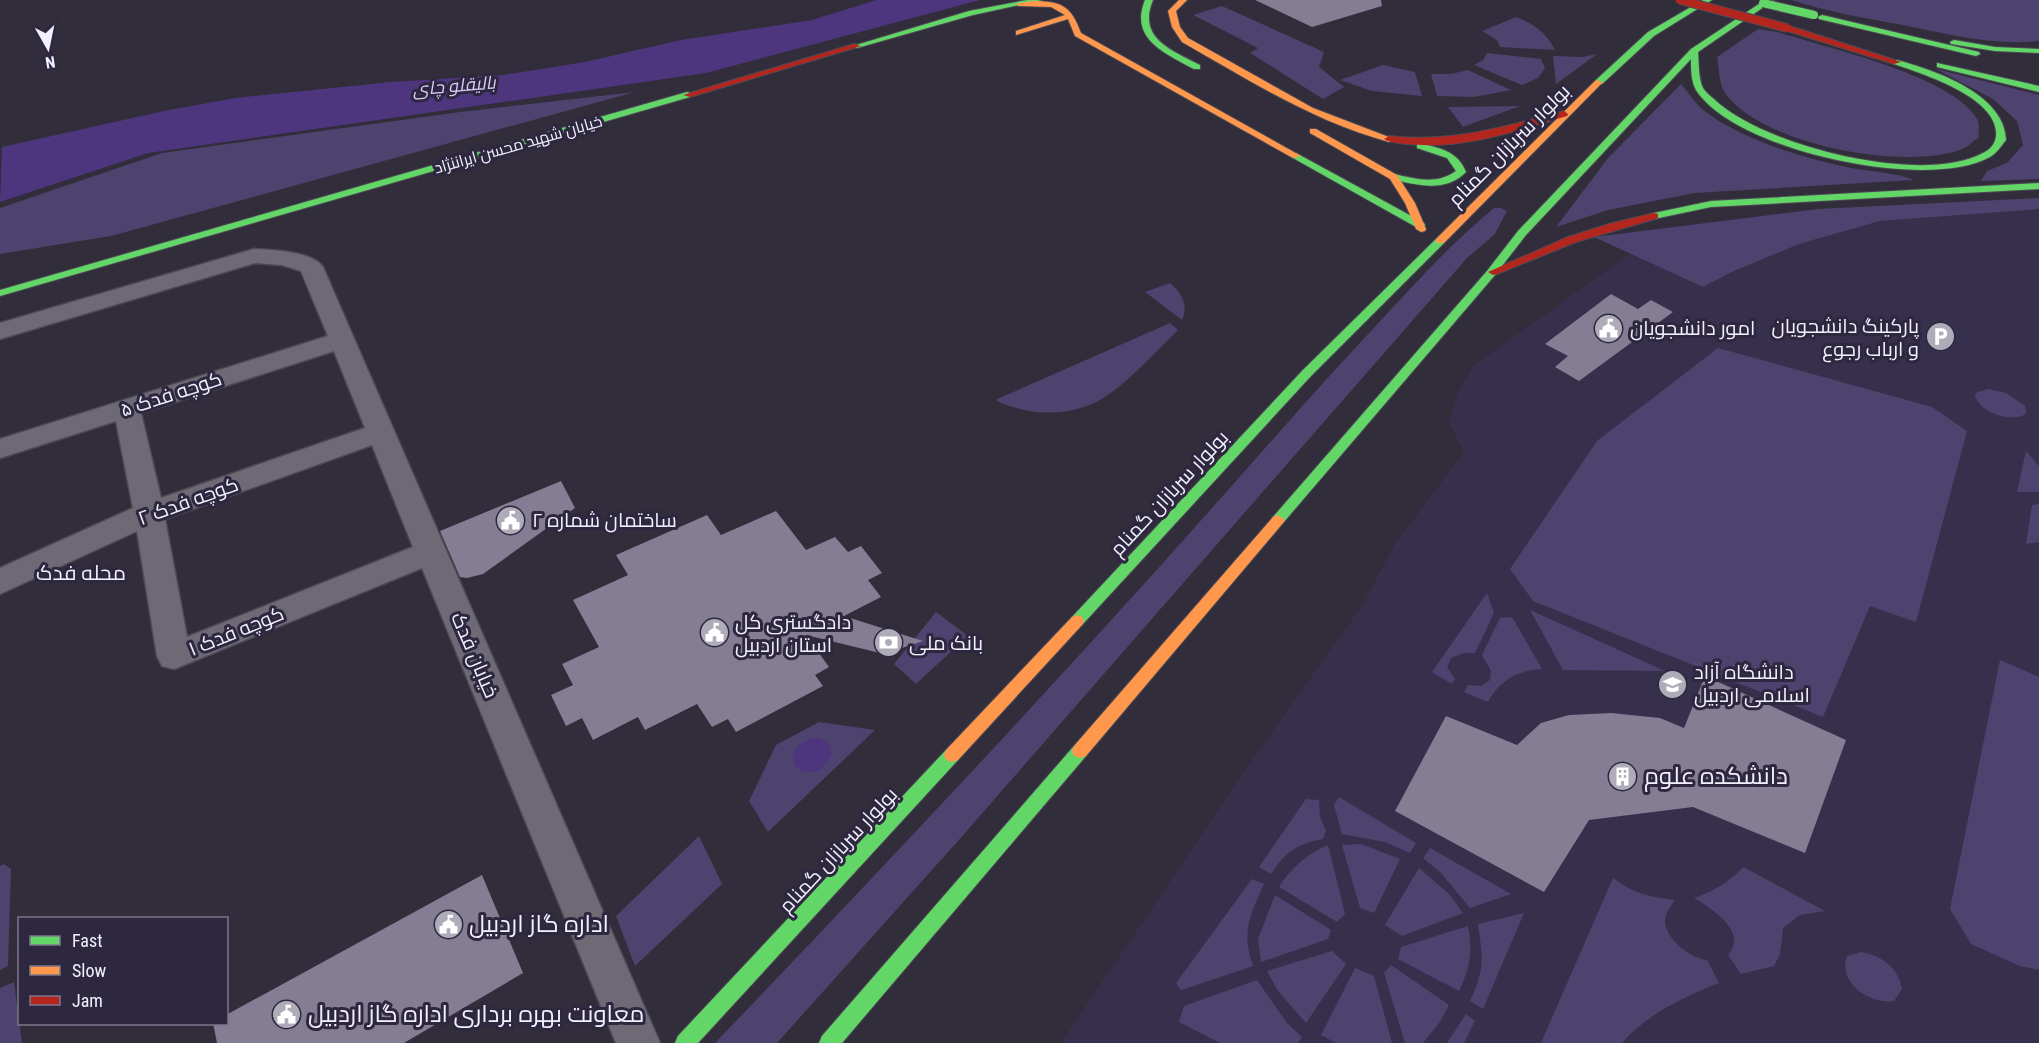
<svg xmlns="http://www.w3.org/2000/svg" width="2039" height="1043" font-family="'Roboto Condensed',Cairo,sans-serif">
  <style>
    .built { fill: #37304c }
    .green { fill: #4e436e }
    .water { fill: #4d367e }
    .building { fill: #847d94 }
    .lines { fill: none; stroke-linecap: round; stroke-linejoin: round }
    .street-casing { stroke: #4d4a55; stroke-width: 3 }
    .fast-casing { stroke: #4d4a55; stroke-width: 2 }
    .slow-casing { stroke: #4d4a55; stroke-width: 2 }
    .jam-casing { stroke: #4d4a55; stroke-width: 2 }
    .street { fill: #6d6a76; fill-rule: evenodd }
    .fast { fill: #63d668; fill-rule: evenodd }
    .slow { fill: #ff974d; fill-rule: evenodd }
    .jam { fill: #b3261e; fill-rule: evenodd }
    .fast-bridge-casing { stroke: #4d4a55; stroke-width: 10; stroke-linecap: butt }
    .jam-bridge-casing { stroke: #4d4a55; stroke-width: 10; stroke-linecap: butt }
    .fast-bridge { stroke: #63d668; stroke-width: 8 }
    .jam-bridge { stroke: #b3261e; stroke-width: 8 }
    .labels { text-anchor: middle; stroke-width: 6; stroke-linejoin: round; paint-order: stroke }
    .far-street-label { font-size: 16px; fill: #f2f0fd; stroke: #2e2740 }
    .far-water-label { font-size: 18px; font-style: italic; fill: #d8cefb; stroke: #2e2740 }
    .street-label { font-size: 20px; fill: #f2f0fd; stroke: #2e2740 }
    .poi-label { font-size: 20px; fill: #f2f0fd; stroke: #2e2740; text-anchor: start }
    .neighbourhood-label { font-size: 21px; fill: #f2f0fd; stroke: #2e2740 }
    .near-poi-label { font-size: 24px; fill: #f2f0fd; stroke: #2e2740; text-anchor: start }
  </style>
  <rect width="100%" height="100%" fill="#312d3a"/>
  <path class="built" d="M 2039,209 L 2039,1043 L 1061,1043 L 1250,763 L 1363,604 L 1395,544 L 1464,452 L 1449,423 L 1458,392 L 1473,366 L 1630,254 L 1703,287 L 1734,271 L 1799,244 L 1881,221 Z"/>
  <path class="green" d="M 1791,0 L 2039,0 L 2039,41 C 1994,46 1947,34 1903,25 C 1865,18 1828,12 1791,0 Z
    M 1222,6 L 1324,52 L 1319,67 L 1344,87 L 1323,99 L 1250,53 L 1258,48 L 1193,15 Z
    M 1516,17 C 1534,24 1547,33 1555,50 L 1500,47 L 1497,40 L 1482,31 Z
    M 1758,29 L 1777,32 C 1824,47 1953,76 1977,119 C 1980,123 1978,131 1979,137 C 1973,141 1967,148 1960,150 C 1902,170 1762,145 1725,93 C 1719,85 1719,67 1717,57 Z
    M 1487,53 L 1541,59 L 1545,68 L 1538,78 L 1522,85 L 1474,65 L 1483,60 Z
    M 1597,54 L 1556,84 L 1553,56 L 1583,57 Z
    M 1383,65 L 1415,72 L 1422,96 L 1372,91 L 1340,80 Z
    M 1936,69 L 2039,95 L 2039,179 L 1981,181 L 1987,171 L 2007,163 L 2023,145 L 2017,121 L 1993,99 Z
    M 1468,70 L 1511,90 L 1474,97 L 1437,96 L 1431,74 L 1451,74 Z
    M 1681,84 C 1689,93 1696,105 1706,112 C 1743,140 1806,159 1851,168 C 1873,172 1893,172 1914,180 L 1695,193 L 1608,210 L 1556,227 L 1608,158 Z
    M 635,92 L 111,236 L 0,254 L 0,208 L 162,153 L 460,112 Z
    M 1520,106 L 1463,127 L 1448,107 Z
    M 2039,198 L 2039,209 L 1880,221 L 1799,244 L 1734,271 L 1703,287 L 1594,237 L 1818,209 Z
    M 1494,208 L 1501,208 L 1507,211 L 1495,234 L 1467,258 L 958,841 L 777,1043 L 715,1043 C 875,876 1034,707 1188,535 C 1253,462 1317,388 1384,317 C 1419,279 1454,241 1494,208 Z
    M 1170,283 C 1181,292 1189,305 1182,320 L 1145,292 Z
    M 1170,323 L 1178,330 C 1156,351 1121,391 1094,403 C 1063,417 1026,415 995,400 Z
    M 1718,348 L 1932,407 L 1967,431 L 1916,622 L 1870,606 L 1823,717 L 1533,601 L 1510,569 L 1597,441 Z
    M 1989,389 L 2006,393 L 2025,406 L 2026,414 C 2011,423 1979,413 1975,395 L 1977,392 Z
    M 2026,451 L 2039,466 L 2039,492 L 2017,492 Z
    M 2039,504 L 2039,542 L 2026,544 L 2032,505 Z
    M 1487,593 L 1494,613 L 1475,653 L 1464,653 L 1451,658 L 1447,667 L 1455,679 L 1452,684 L 1432,672 Z
    M 1530,610 L 1665,671 L 1563,670 Z
    M 936,612 L 968,636 L 916,684 L 894,664 Z
    M 1512,617 L 1542,669 C 1518,670 1499,681 1488,702 L 1464,692 L 1468,685 L 1481,686 L 1490,680 L 1491,671 L 1482,655 L 1500,618 Z
    M 2000,660 L 2039,677 L 2039,970 L 2020,966 L 1971,944 L 1950,909 Z
    M 819,722 L 875,730 L 768,832 L 749,801 L 776,745 Z
    M 1339,797 L 1416,843 L 1410,853 L 1385,842 L 1342,834 L 1334,805 Z
    M 1306,799 L 1319,800 L 1320,817 L 1326,831 L 1323,839 C 1295,844 1286,852 1271,874 L 1259,867 Z
    M 699,836 L 722,884 L 635,966 L 616,916 Z
    M 1361,844 L 1400,859 L 1374,913 L 1360,908 L 1342,845 Z
    M 1328,845 L 1345,914 L 1337,922 L 1279,887 C 1291,868 1308,853 1328,845 Z
    M 1430,848 L 1511,894 L 1470,908 L 1441,873 L 1423,858 Z
    M 4,864 L 11,869 L 8,966 L 0,970 L 0,866 Z
    M 1743,867 L 1825,911 L 1800,915 L 1783,928 L 1780,954 L 1774,966 L 1741,974 L 1728,955 C 1749,932 1711,908 1694,898 C 1714,891 1728,883 1743,867 Z
    M 1419,868 L 1449,894 L 1463,913 L 1402,936 L 1385,925 Z
    M 1613,878 C 1634,894 1650,897 1675,900 C 1671,906 1664,915 1665,922 C 1667,941 1691,958 1707,960 L 1719,983 C 1684,997 1647,1014 1622,1043 L 1541,1043 Z
    M 1252,879 L 1264,884 C 1250,914 1241,934 1253,966 L 1181,990 L 1176,983 Z
    M 1275,895 L 1331,930 L 1328,939 L 1261,962 L 1258,939 Z
    M 1524,913 L 1483,1009 L 1470,1001 C 1485,969 1483,959 1478,924 Z
    M 1468,926 C 1473,949 1470,969 1459,991 L 1398,959 L 1401,947 Z
    M 1332,951 L 1346,964 L 1306,1023 L 1278,991 L 1267,971 Z
    M 1861,952 C 1881,955 1899,968 1902,989 L 1894,1001 C 1871,1005 1837,983 1847,956 Z
    M 1391,965 L 1449,1005 L 1440,1022 L 1423,1043 L 1405,1043 L 1384,973 Z
    M 1355,968 L 1374,976 L 1392,1043 L 1336,1043 L 1321,1035 Z
    M 1257,980 L 1287,1023 L 1302,1037 L 1298,1043 L 1220,1043 L 1179,1022 L 1184,1006 Z
    M 14,982 L 22,1043 L 0,1043 L 0,988 Z
    M 1466,1014 L 1475,1021 L 1464,1043 L 1447,1043 Z"/>
  <path class="water" d="M 876,0 L 980,0 L 706,73 L 148,153 L 0,202 L 2,147 L 164,111 L 235,98 L 391,82 L 504,75 L 585,62 L 681,40 L 812,20 Z
    M 812,738 L 819,738 L 829,744 L 832,755 L 821,770 C 810,773 802,774 794,764 L 793,753 L 800,744 Z"/>
  <path class="building" d="M 1255,0 L 1381,0 L 1382,6 L 1312,27 Z
    M 1611,294 L 1638,309 L 1651,300 L 1673,312 L 1579,381 L 1555,367 L 1568,356 L 1545,344 Z
    M 561,481 L 575,508 L 483,574 L 467,578 L 460,577 L 440,531 Z
    M 776,511 L 806,550 L 835,537 L 848,552 L 861,546 L 882,573 L 868,580 L 881,597 L 844,616 L 923,641 L 884,654 L 806,635 L 829,667 L 815,675 L 823,686 L 736,732 L 728,719 L 712,727 L 697,704 L 645,730 L 638,717 L 593,740 L 582,718 L 566,726 L 551,695 L 573,685 L 562,664 L 599,647 L 573,600 L 628,575 L 616,555 L 707,515 L 721,535 Z
    M 1705,676 L 1846,740 L 1805,853 L 1693,807 L 1589,820 L 1544,892 L 1395,811 L 1446,716 L 1517,745 L 1541,723 L 1569,715 L 1611,713 L 1660,718 L 1684,728 Z
    M 482,875 L 523,973 L 404,1043 L 217,1043 L 213,1023 L 226,1023 L 226,1015 Z"/>
  <g class="lines">
    <defs>
      <path id="street" d="M 254,249 C 272,250 312,251 323,267 L 660,1043 L 616,1043 L 422,568 L 174,669 L 162,666 L 157,656 L 137,531 L 0,594 L 0,568 L 133,508 L 116,421 L 0,458 L 0,439 L 328,336 L 301,271 L 282,265 L 255,263 L 0,339 L 0,323 ZM 334,351 L 365,428 L 161,498 L 141,413 ZM 372,445 L 413,547 L 187,637 L 165,519 Z"/>
      <path id="fast" d="M 1027,0 L 1042,0 L 973,15 L 857,48 L 853,46 L 969,11 Z
        M 1145,0 L 1153,0 C 1137,38 1171,50 1200,65 L 1200,69 L 1194,69 C 1165,53 1129,39 1145,0 Z
        M 1703,0 L 1712,0 L 1654,36 L 1602,84 L 1596,84 L 1596,80 L 1648,32 Z
        M 1765,0 L 1774,0 L 1698,52 C 1699,63 1698,78 1703,88 C 1706,93 1712,97 1716,101 C 1765,146 1922,186 1983,153 C 1992,149 1997,141 1996,131 C 1993,96 1923,74 1894,64 L 1893,62 L 1897,60 C 1934,70 2005,94 2006,140 C 2001,146 1997,153 1990,157 C 1928,192 1735,151 1696,90 C 1691,81 1691,69 1691,59 L 1526,235 L 1495,275 L 1283,523 L 1273,523 L 1271,520 L 1273,517 L 1487,271 L 1518,231 L 1691,49 Z
        M 1822,15 L 1979,52 L 1980,54 L 1976,56 L 1819,19 L 1818,17 Z
        M 1954,40 L 1995,47 L 2039,49 L 2039,53 L 1995,51 L 1951,44 L 1950,42 Z
        M 1937,63 L 2039,86 L 2039,92 L 1937,67 Z
        M 687,92 L 690,93 L 690,97 L 0,296 L 0,290 Z
        M 1420,143 C 1439,148 1458,151 1466,172 C 1446,193 1416,185 1391,179 L 1389,177 L 1394,174 C 1415,179 1437,185 1456,171 L 1447,158 L 1417,148 L 1417,144 Z
        M 1296,153 L 1424,223 L 1425,225 L 1420,228 L 1416,227 L 1293,158 L 1291,156 Z
        M 2039,183 L 2039,189 L 1711,207 L 1654,219 L 1649,216 L 1654,213 L 1711,201 Z
        M 1440,238 L 1444,239 L 1444,243 L 1311,376 L 1082,625 L 1072,625 L 1070,621 L 1072,617 L 1303,370 L 1436,239 Z
        M 1080,744 L 1086,746 L 1088,751 L 1086,756 L 842,1043 L 819,1043 L 822,1036 L 1074,746 Z
        M 952,748 L 958,750 L 960,755 L 958,760 L 698,1043 L 675,1043 L 678,1036 L 946,750 Z"/>
      <path id="slow" d="M 1179,0 L 1187,0 L 1176,11 L 1180,27 L 1188,38 L 1313,108 L 1394,139 L 1389,142 C 1314,122 1249,80 1182,42 L 1172,27 L 1168,11 Z
        M 1032,1 C 1062,1 1071,6 1081,33 L 1301,156 L 1293,158 L 1075,36 L 1068,19 L 1016,35 L 1016,31 L 1065,15 L 1051,7 L 1019,6 L 1015,4 Z
        M 1596,80 L 1603,82 L 1444,243 L 1436,243 L 1436,239 Z
        M 1310,129 L 1316,129 L 1397,175 L 1415,203 L 1426,229 L 1425,231 L 1421,232 L 1416,229 L 1405,203 L 1390,179 L 1310,133 Z
        M 1278,515 L 1285,520 L 1283,523 L 1086,756 L 1080,758 L 1074,756 L 1072,751 L 1074,746 L 1273,517 Z
        M 1077,615 L 1082,617 L 1084,621 L 1082,625 L 958,760 L 952,762 L 946,760 L 944,755 L 946,750 L 1072,617 Z"/>
      <path id="jam" d="M 1784,26 L 1790,26 L 1901,62 L 1894,64 L 1784,30 Z
        M 854,44 L 861,46 L 690,97 L 683,95 Z
        M 1564,111 L 1568,114 L 1567,116 C 1516,131 1461,150 1407,144 C 1399,143 1390,143 1384,139 L 1389,136 C 1453,143 1503,127 1564,111 Z
        M 1654,213 L 1658,214 L 1658,218 L 1576,242 L 1497,274 L 1493,275 L 1488,272 L 1568,237 L 1609,224 Z"/>
    </defs>
    <use href="#street" class="street-casing"/>
    <use href="#fast" class="fast-casing"/>
    <use href="#slow" class="slow-casing"/>
    <use href="#jam" class="jam-casing"/>
    <use href="#street" class="street"/>
    <use href="#fast" class="fast"/>
    <use href="#slow" class="slow"/>
    <use href="#jam" class="jam"/>
    <defs>
      <path id="fast-bridge" d="M 1763,3 L 1814,15"/>
      <path id="jam-bridge" d="M 1680,0 L 1787,28"/>
    </defs>
    <use href="#fast-bridge" class="fast-bridge-casing"/>
    <use href="#jam-bridge" class="jam-bridge-casing"/>
    <use href="#fast-bridge" class="fast-bridge"/>
    <use href="#jam-bridge" class="jam-bridge"/>
  </g>
  <defs>
    <symbol id="civic-disc" viewBox="-11 -11 22 22"><circle r="9.5" fill="#aeacb9" stroke="#2e2740"/><path d="M-.6-6.5H3V-4.5H.6V-3L4-1V1h2V6H-6V1h2V-1L-.6-3ZM-1.2 2.5V6h2.4V2.5Z" fill="#fff"/></symbol>
    <symbol id="parking-disc" viewBox="-11 -11 22 22"><circle r="9.5" fill="#aeacb9" stroke="#2e2740"/><path d="M-3.5-5.5H1a3.5 3.5 0 0 1 0 7H-1V5.5H-3.5ZM-1-3.4V-.6H.8a1.4 1.4 0 0 0 0-2.8Z" fill="#fff"/></symbol>
    <symbol id="bank-disc" viewBox="-11 -11 22 22"><circle r="9.5" fill="#aeacb9" stroke="#2e2740"/><path d="M-6-4H6V4H-6ZM0-2.3a2.3 2.3 0 1 0 0 4.6a2.3 2.3 0 1 0 0-4.6Z" fill="#fff"/></symbol>
    <symbol id="university-disc" viewBox="-11 -11 22 22"><circle r="9.5" fill="#aeacb9" stroke="#2e2740"/><path d="M0-5L7-2L0 1L-7-2ZM-4 1L0 2.5L4 1V4Q0 6-4 4Z" fill="#fff"/></symbol>
    <symbol id="building-disc" viewBox="-11 -11 22 22"><circle r="9.5" fill="#aeacb9" stroke="#2e2740"/><path d="M-4-6H4V6H1V3H-1V6H-4ZM-2.5-4.3h1.7v1.8h-1.7ZM.8-4.3h1.7v1.8H.8ZM-2.5-1h1.7V.8h-1.7ZM.8-1h1.7V.8H.8Z" fill="#fff"/></symbol>
  </defs>
  <g fill-rule="evenodd">
    <use href="#civic-disc" x="1592" y="312" width="33" height="33"/>
    <use href="#parking-disc" x="1924" y="320" width="33" height="33"/>
    <use href="#civic-disc" x="494" y="504" width="33" height="33"/>
    <use href="#civic-disc" x="698" y="616" width="33" height="33"/>
    <use href="#bank-disc" x="872" y="626" width="33" height="33"/>
    <use href="#university-disc" x="1656" y="668" width="33" height="33"/>
    <use href="#building-disc" x="1606" y="760" width="33" height="33"/>
    <use href="#civic-disc" x="432" y="908" width="33" height="33"/>
    <use href="#civic-disc" x="270" y="998" width="33" height="33"/>
  </g>
  <g class="labels">
    <g class="far-street-label">
      <text transform="translate(518 144) rotate(-16)" y="6">خیابان شهید محسن ایراننژاد</text>
    </g>
    <g class="far-water-label">
      <text transform="translate(454 86) rotate(-5)" y="6">بالیقلو چای</text>
    </g>
    <g class="street-label">
      <text transform="translate(1509 145) rotate(-45)" y="7">بولوار سربازان گمنام</text>
      <text transform="translate(171 394) rotate(-18)" y="7">کوچه فدک ۵</text>
      <text transform="translate(1169 493) rotate(-47)" y="7">بولوار سربازان گمنام</text>
      <text transform="translate(188 501) rotate(-20)" y="7">کوچه فدک ۲</text>
      <text transform="translate(236 631) rotate(-22)" y="7">کوچه فدک ۱</text>
      <text transform="translate(475 655) rotate(67)" y="7">خیابان فدک</text>
      <text transform="translate(838 850) rotate(-47)" y="7">بولوار سربازان گمنام</text>
    </g>
    <g class="poi-label">
      <text x="1919" y="333" text-anchor="end">پارکینگ دانشجویان<tspan x="1919" dy="23">و ارباب رجوع</tspan></text>
      <text x="1630" y="335">امور دانشجویان</text>
      <text x="532" y="527">ساختمان شماره ۲</text>
      <text x="735" y="629">دادگستری کل<tspan x="735" dy="23">استان اردبیل</tspan></text>
      <text x="909" y="650">بانک ملی</text>
      <text x="1694" y="679">دانشگاه آزاد<tspan x="1694" dy="23">اسلامی اردبیل</tspan></text>
    </g>
    <g class="neighbourhood-label">
      <text x="81" y="580">محله فدک</text>
    </g>
    <g class="near-poi-label">
      <text x="1644" y="784">دانشکده علوم</text>
      <text x="469" y="932">اداره گاز اردبیل</text>
      <text x="308" y="1022">معاونت بهره برداری اداره گاز اردبیل</text>
    </g>
  </g>
  <rect x="18" y="917" width="210" height="108" fill="#2e2740" stroke="#7c778c" stroke-width="1.5"/>
  <rect x="30" y="936" width="30" height="9" fill="#63d668" stroke="#7c778c" stroke-width="1.5"/>
  <text x="72" y="947" font-size="18" fill="#f2f0fd">Fast</text>
  <rect x="30" y="966" width="30" height="9" fill="#ff974d" stroke="#7c778c" stroke-width="1.5"/>
  <text x="72" y="977" font-size="18" fill="#f2f0fd">Slow</text>
  <rect x="30" y="996" width="30" height="9" fill="#b3261e" stroke="#7c778c" stroke-width="1.5"/>
  <text x="72" y="1007" font-size="18" fill="#f2f0fd">Jam</text>
  <g transform="translate(48 48) rotate(171)" stroke="#2e2740" stroke-width="4.5" paint-order="stroke">
  <path d="M0-4.5L10 22L0 15L-10 22Z" fill="#f2f0fd"/>
  <text y="-9" font-size="16" font-weight="bold" text-anchor="middle" fill="#f2f0fd">N</text>
  </g>
</svg>
